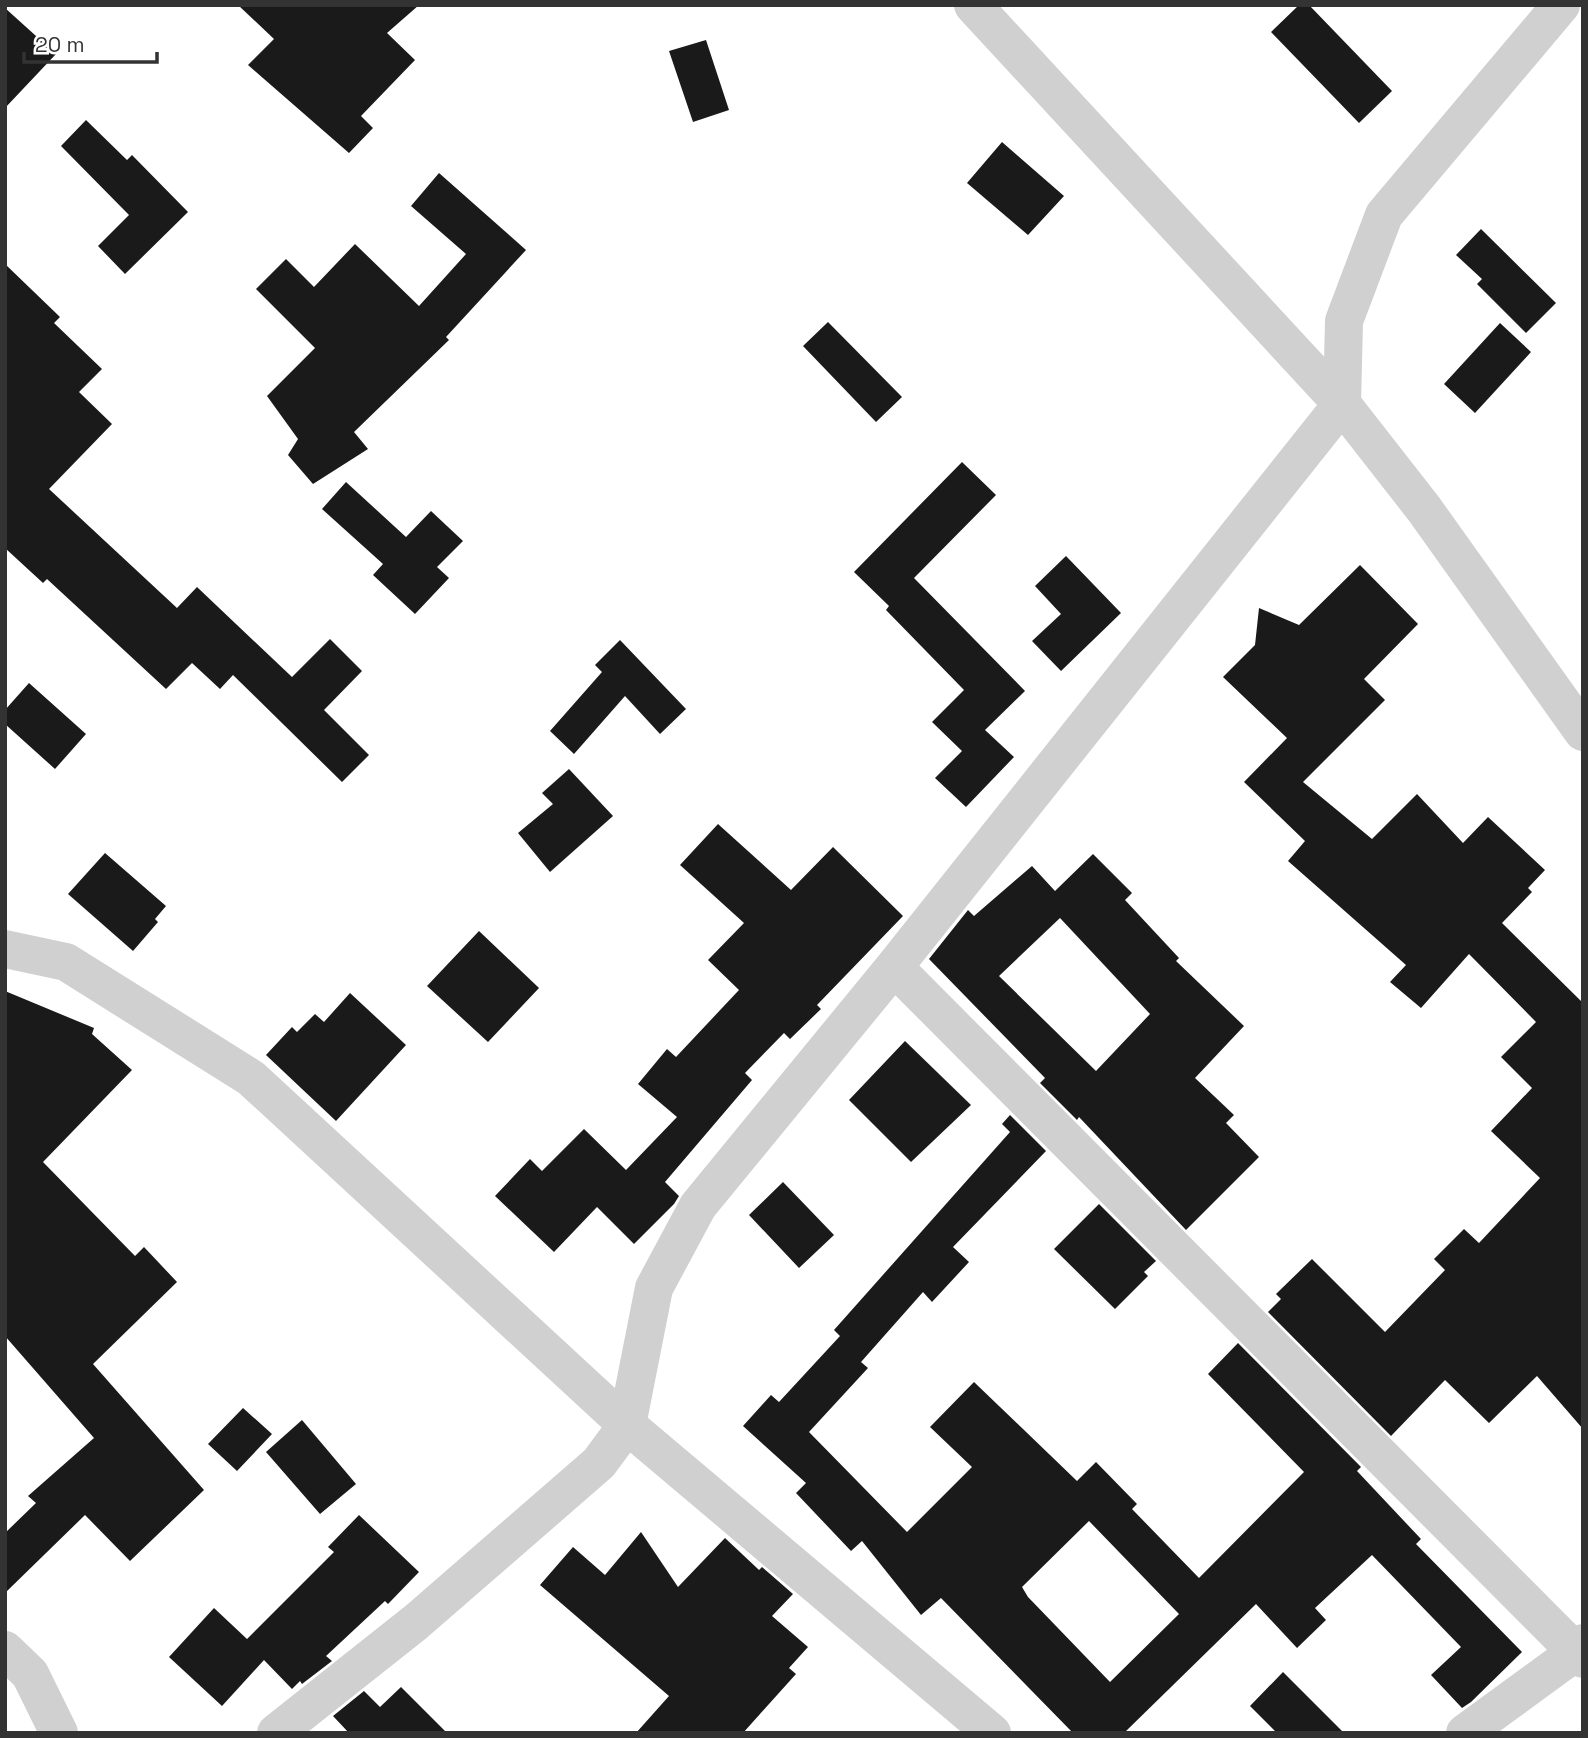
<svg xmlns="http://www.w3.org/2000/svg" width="1588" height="1738" font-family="'Space Grotesk',sans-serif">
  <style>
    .building { fill: #1a1a1a; fill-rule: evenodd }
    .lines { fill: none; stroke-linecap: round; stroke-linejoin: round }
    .minor { stroke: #d0d0d0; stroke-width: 38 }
  </style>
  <rect width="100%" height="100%" fill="#fff"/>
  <path class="building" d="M 238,5 L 419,5 L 387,33 L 415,60 L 361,116 L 373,128 L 349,153 L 248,65 L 274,39 Z
    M 1299,5 L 1309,5 L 1392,91 L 1359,123 L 1271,32 Z
    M 5,8 L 56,54 L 5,108 Z
    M 706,40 L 729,110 L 693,122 L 669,51 Z
    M 86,120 L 127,160 L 132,155 L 188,212 L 125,274 L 98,246 L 129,215 L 61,146 Z
    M 1002,142 L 1064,196 L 1028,235 L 967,183 Z
    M 439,173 L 526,250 L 446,337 L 449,340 L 354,432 L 368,449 L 313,484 L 288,455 L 298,439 L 267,396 L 315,348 L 256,289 L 286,259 L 314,287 L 355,244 L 419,306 L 466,254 L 411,206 Z
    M 1481,229 L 1556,303 L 1526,333 L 1477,284 L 1482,279 L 1456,255 Z
    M 5,264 L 60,317 L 54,323 L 102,369 L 79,392 L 112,424 L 49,489 L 177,608 L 197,587 L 292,677 L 330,639 L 362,671 L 324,710 L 369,755 L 342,782 L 233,675 L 220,689 L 192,663 L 166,689 L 47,579 L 43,583 L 5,548 Z
    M 828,322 L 902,397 L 876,422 L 803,346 Z
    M 1500,323 L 1531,352 L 1475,413 L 1444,384 Z
    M 962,462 L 996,495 L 914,578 L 1025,691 L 985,730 L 1014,757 L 966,807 L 935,778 L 962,751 L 932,722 L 964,690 L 886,610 L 889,606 L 854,572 Z
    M 346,482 L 406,537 L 431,511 L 463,541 L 437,567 L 449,578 L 415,614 L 373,575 L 383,564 L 322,509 Z
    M 1066,556 L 1121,613 L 1061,671 L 1032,641 L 1061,614 L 1035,586 Z
    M 1360,565 L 1418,624 L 1364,679 L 1385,700 L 1303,782 L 1372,839 L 1417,794 L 1463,843 L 1488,817 L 1545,870 L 1528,888 L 1532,892 L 1502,923 L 1583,1003 L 1583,1429 L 1537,1376 L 1489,1423 L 1445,1380 L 1391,1436 L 1268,1312 L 1281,1299 L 1276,1294 L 1312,1259 L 1385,1332 L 1445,1270 L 1434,1259 L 1464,1229 L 1479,1243 L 1540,1178 L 1491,1131 L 1532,1088 L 1501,1057 L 1536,1022 L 1469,954 L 1421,1008 L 1390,982 L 1406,965 L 1288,861 L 1305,841 L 1244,782 L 1287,738 L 1223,677 L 1255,645 L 1259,608 L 1299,625 Z
    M 620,640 L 686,709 L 660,734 L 625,696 L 574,754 L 550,731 L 602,672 L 595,665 Z
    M 29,683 L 86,734 L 55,769 L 5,724 L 5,710 Z
    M 569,769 L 613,816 L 550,872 L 518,833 L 553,804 L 542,793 Z
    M 718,824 L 791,890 L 833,847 L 903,916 L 817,1005 L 821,1009 L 790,1039 L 784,1033 L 745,1073 L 752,1080 L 665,1182 L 679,1196 L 674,1204 L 634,1244 L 597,1207 L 554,1252 L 495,1196 L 530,1159 L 542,1171 L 584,1129 L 626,1170 L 677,1117 L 638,1084 L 667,1049 L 676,1057 L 739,990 L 708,960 L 744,923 L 680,865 Z
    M 105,853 L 166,906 L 155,919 L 158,922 L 133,951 L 68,894 Z
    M 1093,854 L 1132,893 L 1125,900 L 1179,958 L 1176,961 L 1244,1026 L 1195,1078 L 1234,1115 L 1226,1123 L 1259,1157 L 1186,1230 L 1079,1117 L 1077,1120 L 1040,1083 L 1045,1078 L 929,959 L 968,910 L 974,916 L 1032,866 L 1055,891 ZM 1060,918 L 1150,1014 L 1096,1071 L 999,976 Z
    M 479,931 L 539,988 L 488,1042 L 427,986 Z
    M 5,991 L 94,1028 L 92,1034 L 132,1070 L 43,1162 L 135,1256 L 144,1247 L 177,1282 L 93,1364 L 204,1490 L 130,1561 L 85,1515 L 5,1593 L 5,1533 L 36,1503 L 28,1496 L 94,1438 L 5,1336 Z
    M 350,993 L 406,1045 L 336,1121 L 266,1055 L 292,1027 L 297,1032 L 315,1014 L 324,1022 Z
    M 905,1041 L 971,1105 L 911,1162 L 849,1100 Z
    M 1010,1115 L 1046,1151 L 953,1247 L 969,1262 L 932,1302 L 923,1292 L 861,1362 L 868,1368 L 809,1432 L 907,1532 L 972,1467 L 930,1427 L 974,1382 L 1077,1481 L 1096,1462 L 1137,1504 L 1132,1509 L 1199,1578 L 1304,1472 L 1208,1374 L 1238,1343 L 1361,1467 L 1357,1471 L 1421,1539 L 1416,1544 L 1522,1652 L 1471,1702 L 1462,1708 L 1431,1675 L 1461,1647 L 1372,1555 L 1315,1608 L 1326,1620 L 1297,1648 L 1256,1604 L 1124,1733 L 1073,1733 L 941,1598 L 921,1615 L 862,1541 L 851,1551 L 796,1493 L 806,1483 L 743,1426 L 771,1395 L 779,1402 L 840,1336 L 834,1330 L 1010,1132 L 1002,1124 ZM 1089,1521 L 1179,1614 L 1110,1682 L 1028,1597 L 1022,1587 Z
    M 783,1182 L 834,1235 L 799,1268 L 749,1215 Z
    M 1099,1204 L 1156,1261 L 1144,1272 L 1148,1276 L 1115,1309 L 1054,1249 Z
    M 243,1408 L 272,1434 L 237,1471 L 208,1444 Z
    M 302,1420 L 356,1484 L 320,1514 L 266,1452 Z
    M 359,1515 L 419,1572 L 388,1604 L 385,1601 L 326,1656 L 332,1661 L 302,1684 L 300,1681 L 292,1689 L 264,1660 L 222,1706 L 169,1657 L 214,1608 L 247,1639 L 334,1552 L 328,1547 Z
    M 641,1532 L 678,1587 L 725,1538 L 759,1570 L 762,1567 L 793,1594 L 772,1616 L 808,1647 L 789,1668 L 796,1674 L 743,1733 L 636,1733 L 669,1696 L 540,1585 L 573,1547 L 605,1575 Z
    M 1283,1672 L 1344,1733 L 1277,1733 L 1250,1706 Z
    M 401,1687 L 447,1733 L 349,1733 L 333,1716 L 364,1691 L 380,1707 Z"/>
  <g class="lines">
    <path class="minor" d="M 973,5 L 1342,404 L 1424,509 L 1583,732
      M 5,949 L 66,962 L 251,1078 L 627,1425 L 992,1733
      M 894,967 L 1583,1659
      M 5,1650 L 30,1674 L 59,1733
      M 276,1733 L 416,1622 L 599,1463 L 627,1425 L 654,1288 L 698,1206 L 894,967 L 1342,404 L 1344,321 L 1384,215 L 1561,5
      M 1465,1733 L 1576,1652 L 1583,1643"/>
  </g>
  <rect width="1588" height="1738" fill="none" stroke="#333333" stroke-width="14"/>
  <path d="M24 52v10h133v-10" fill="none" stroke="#333333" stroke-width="3.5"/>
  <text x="35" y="52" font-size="21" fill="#333333" stroke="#ffffff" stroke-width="5" paint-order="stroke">20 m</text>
</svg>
